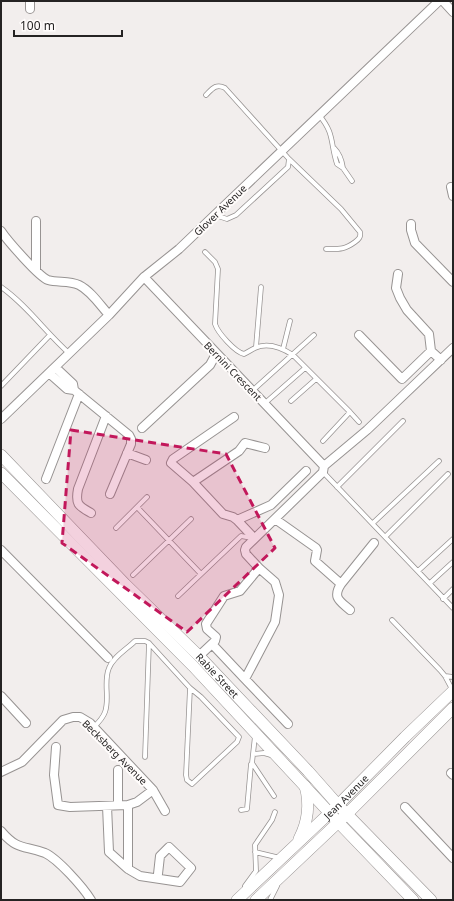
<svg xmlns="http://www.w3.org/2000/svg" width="454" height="901" font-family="'Noto Sans',sans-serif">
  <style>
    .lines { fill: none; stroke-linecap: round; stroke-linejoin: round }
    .service-casing { stroke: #979392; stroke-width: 5.5 }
    .minor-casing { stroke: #979392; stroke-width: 10 }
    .secondary-casing { stroke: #979392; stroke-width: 12 }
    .service { stroke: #fff; stroke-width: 4 }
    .minor { stroke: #fff; stroke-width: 8 }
    .secondary { stroke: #fff; stroke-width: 11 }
    .marked { fill: #c2185b; fill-opacity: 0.2; stroke: #c2185b; stroke-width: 3; stroke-dasharray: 8 5; stroke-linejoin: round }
    .labels { text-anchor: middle; stroke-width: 4; stroke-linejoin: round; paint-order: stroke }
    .street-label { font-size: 10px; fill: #252323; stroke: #fffcfb }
  </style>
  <rect width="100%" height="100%" fill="#f2eeed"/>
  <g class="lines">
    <defs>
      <path id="service" d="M 206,95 C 212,89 216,83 225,88 L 289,159 L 288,167 L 236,215 L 227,219 L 215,215
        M 319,115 C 335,134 330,143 337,164 L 343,168 L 352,181
        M 334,148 C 339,153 342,161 343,168
        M 289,159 L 341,209 L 360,232 C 361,237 359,239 355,242 C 344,250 339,249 326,249
        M 205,252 L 215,262 L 218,269 L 215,324 C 218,333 235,352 244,354 C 248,352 251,350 255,348 C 268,342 282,348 293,355 L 350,412 L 323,441
        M 1,287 C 27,305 46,333 70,354
        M 256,347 L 261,287
        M 283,349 L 290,321
        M 1,386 L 50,335
        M 252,391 L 314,335
        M 291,401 L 316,379
        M 264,404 L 305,368
        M 350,412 L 359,422
        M 323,472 L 453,608
        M 337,487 L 403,421
        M 137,507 L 201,574
        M 373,523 L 439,461
        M 116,528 L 147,497
        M 386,536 L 448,474
        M 418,571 L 453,539
        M 133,575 L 191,519
        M 430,583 L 453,562
        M 178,596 L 241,536 L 252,538
        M 443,599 L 453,589
        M 392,620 L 440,670 L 445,676 L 453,691
        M 445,676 L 453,677
        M 94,727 C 98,723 103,718 105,712 C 110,698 103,682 109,668 C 113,657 127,649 135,641 L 145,641 L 149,643 L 190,688 L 201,697 L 239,737 L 237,742 L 192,784 L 187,780 L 186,775 L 190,688
        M 255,736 L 252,763 L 274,796
        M 253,754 L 264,753 L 271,755
        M 145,757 L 149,643
        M 241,810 L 247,809 L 251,764
        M 255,852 L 280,858
        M 245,886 L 256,871 L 255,845 L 272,820 L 275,812
        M 270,900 L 277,886"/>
      <path id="minor" d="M 443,1 L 453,12
        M 30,9 L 30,1
        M 451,187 L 453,196
        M 411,224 L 411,230 L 415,243 L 453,282
        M 1,231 C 7,240 39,277 48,280 C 58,283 69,280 79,285 C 91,291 100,305 109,315
        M 36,270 L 36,221
        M 398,274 L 396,288 L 400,298 L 407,310 L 429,334 L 431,351 L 441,360
        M 144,277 L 324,466
        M 359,335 L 402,379 L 431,351
        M 56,368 L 73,384 L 74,390
        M 49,373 L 67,389 L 74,390 L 129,435 L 131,439 L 131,444 L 110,494
        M 234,417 L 173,459 L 171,463 L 193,482 L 223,514 L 233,517 L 237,520 L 254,538
        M 1,419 L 109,315 L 144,277 L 179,249 L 439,1
        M 142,428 L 210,365 L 216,354
        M 127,453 L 146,460
        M 46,479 L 79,394
        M 193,482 L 239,451 L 245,443 L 265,448
        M 91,513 C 79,506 75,505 78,489 L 106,416
        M 275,519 L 316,548 L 317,550 L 315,561 L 341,584 C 332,598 340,601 350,610
        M 237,520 L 271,505 L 306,471
        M 1,550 L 108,658
        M 341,584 L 374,543
        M 212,644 L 245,679 L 275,622 L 279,595 L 275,582 L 259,568
        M 199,656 L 215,641 L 216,637 L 207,629 L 206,624 L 224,596 L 240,591 L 259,568 L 246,554 L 245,550 L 246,547 L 323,472 L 324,466 L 367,430 L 453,348
        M 245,679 L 288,724
        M 1,696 L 26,723
        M 56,747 L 54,775 L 58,805 L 70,807 L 128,805 L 137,802 L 153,790
        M 118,770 L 118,805
        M 1,772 L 22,762 L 63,720 L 73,717 L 80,717 L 90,723 L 153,790 L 165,811
        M 451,773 L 453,775
        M 128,805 L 128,869 L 140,876 L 180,882 L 191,868 L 169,847 L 160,856 L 158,874
        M 107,806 L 109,852 L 128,869
        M 405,807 L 453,858
        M 1,831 C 18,851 24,845 45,853 C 58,859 83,887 91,900"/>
      <g id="secondary">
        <path id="s1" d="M 1,455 L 125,584 L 199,656 L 308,771 L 338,805 L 431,900"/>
        <path d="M 1,473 L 193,666 L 338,822 L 413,900"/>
        <path d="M 299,839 C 308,822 310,804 305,786"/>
        <path id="s2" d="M 237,900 L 338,805 L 405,737 L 453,691"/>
        <path d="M 256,900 L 347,814 L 453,708"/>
      </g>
    </defs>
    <use href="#service" class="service-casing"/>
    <use href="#minor" class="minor-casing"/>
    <use href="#secondary" class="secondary-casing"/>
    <use href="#service" class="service"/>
    <use href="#minor" class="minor"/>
    <use href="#secondary" class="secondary"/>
  </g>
  <path class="marked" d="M 71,430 L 226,454 L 275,548 L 187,632 L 62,543 Z"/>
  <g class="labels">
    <g class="street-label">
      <text transform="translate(220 210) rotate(-44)" y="4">Glover Avenue</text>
      <text transform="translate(233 371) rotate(46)" y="4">Bernini Crescent</text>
      <text dy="4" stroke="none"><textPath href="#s1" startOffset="309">Rabie Street</textPath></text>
      <text transform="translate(115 752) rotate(45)" y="4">Becksberg Avenue</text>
      <text dy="4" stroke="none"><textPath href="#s2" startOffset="150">Jean Avenue</textPath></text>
    </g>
  </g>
  <rect width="454" height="901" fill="none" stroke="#252323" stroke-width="4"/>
  <path d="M14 30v6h108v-6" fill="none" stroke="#252323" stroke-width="2"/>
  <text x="20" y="30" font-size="12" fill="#252323" stroke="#fffcfb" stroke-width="3" paint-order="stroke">100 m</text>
</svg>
